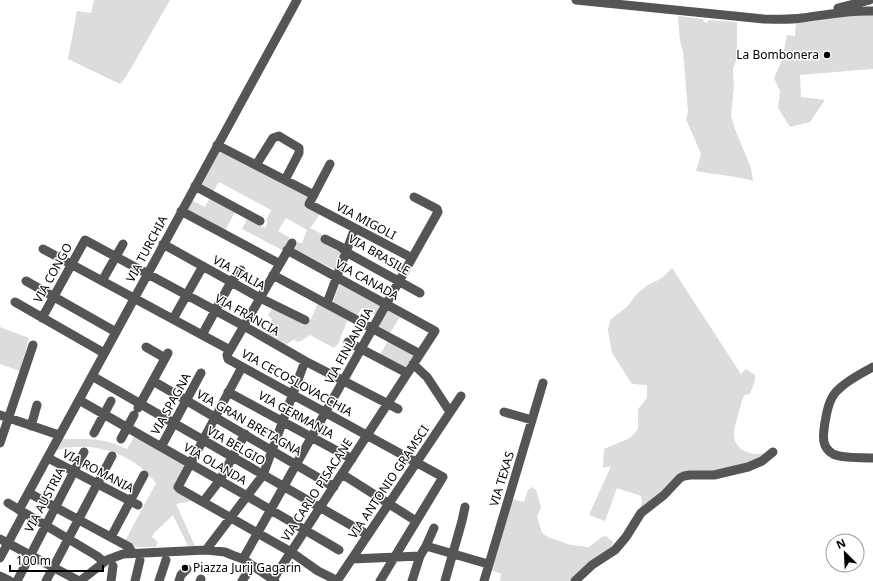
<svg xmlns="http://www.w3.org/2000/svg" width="873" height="581" font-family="'Noto Sans',sans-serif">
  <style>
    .green { fill: #dcdcdc }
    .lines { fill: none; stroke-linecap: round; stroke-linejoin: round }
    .minor { stroke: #555; stroke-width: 9 }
    .poi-dot { fill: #000; stroke: #fff; stroke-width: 1.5 }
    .labels { text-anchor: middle; stroke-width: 3; stroke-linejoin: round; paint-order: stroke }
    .poi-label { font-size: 12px; fill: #000; stroke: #fff; text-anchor: end }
    .street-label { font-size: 12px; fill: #000; stroke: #fff }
  </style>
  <rect width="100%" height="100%" fill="#fff"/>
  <path class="green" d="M 94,0 L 170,0 L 126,77 L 120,84 L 68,59 L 77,11 L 91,13 Z
    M 847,15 L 873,15 L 873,69 L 871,69 L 800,75 L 801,97 L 825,100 L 810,122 L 790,127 L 778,108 L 780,91 L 774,78 L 782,60 L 787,35 L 795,36 L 796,23 L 806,22 Z
    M 678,16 L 703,19 L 704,22 L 707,23 L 708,20 L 737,22 L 737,58 L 733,69 L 734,86 L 731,116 L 735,129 L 751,168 L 753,181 C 734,175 715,175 696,171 L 701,154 L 686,119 L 688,112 L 683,51 L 680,41 Z
    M 219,148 L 307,194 L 320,214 L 314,223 L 310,228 L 322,234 L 320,238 L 340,249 L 342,251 L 335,270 L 294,249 L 298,242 L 300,243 L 302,243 L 307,230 L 286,218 L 278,231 L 290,238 L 282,250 L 242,229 L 247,219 L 265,228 L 268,222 L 266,221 L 271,210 L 219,182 L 213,192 L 199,184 Z
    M 210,198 L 235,212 L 225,231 L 186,210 L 191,200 L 205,207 Z
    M 672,268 L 741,374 L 746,369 L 755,375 L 755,381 L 750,394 L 744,395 C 741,403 739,411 737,419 C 736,423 734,427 734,432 C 733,445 743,453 755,454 C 759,454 764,453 768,452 L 762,459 L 717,472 L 691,472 L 635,521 L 642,502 L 641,496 L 617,488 L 605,521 L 589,515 L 611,466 L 603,468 L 604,449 L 630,438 L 638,429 L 638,409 L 647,398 L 647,385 L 632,384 L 612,353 L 608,331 C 608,326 610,325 610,320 L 628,306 L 635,296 L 639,292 L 648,285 L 662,278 Z
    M 340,283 L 380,305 L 375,315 L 362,308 L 357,315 L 333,302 Z
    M 318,303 L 348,319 L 338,344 L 334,348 L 310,335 L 301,341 L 296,342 L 295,339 L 285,345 L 267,335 L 272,319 L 268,315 L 273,308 L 306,324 L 311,319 Z
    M 387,310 L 400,317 L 390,333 L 378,326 Z
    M 0,327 L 29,338 L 20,371 L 0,364 Z
    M 388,341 L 415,354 L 405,368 L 380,355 Z
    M 135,435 L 186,465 L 175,484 L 193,501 L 176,504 L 195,546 L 188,546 L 173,515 L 154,533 L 152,537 L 158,542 L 156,547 L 136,547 L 125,541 L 156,483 C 133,453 93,440 57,450 L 61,439 C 75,439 96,438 109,442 C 115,443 121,447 127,449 Z
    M 532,487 L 536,490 L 541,507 L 537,517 L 542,533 L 548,537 L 571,545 L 589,547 L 602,537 L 606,536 L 613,542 L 612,547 L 571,579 L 570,581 L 500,581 L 501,574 L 492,570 L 511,499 L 524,502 L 528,490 Z"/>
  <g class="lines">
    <path class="minor" d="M 576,0 L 764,19 C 777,19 789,20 802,18 C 826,15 848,10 873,11
      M 838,8 L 870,0
      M 217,145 L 314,195
      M 330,164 L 309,204 L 412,258
      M 256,165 L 273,138 L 279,136 L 299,148 L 299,153 L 285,180
      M 195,186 L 260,221
      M 181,211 L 280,264
      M 325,239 L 341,247 L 346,252 L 420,293
      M 163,244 L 260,298 L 305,320
      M 43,249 L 230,350 L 227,355 L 228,359 L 443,477 L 380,581
      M 273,275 L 420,354
      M 26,281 L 116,332
      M 102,281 L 123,244
      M 15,302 L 104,353
      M 327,303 L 355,228
      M 42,318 L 85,240 L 244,326 L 305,361 L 398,409
      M 173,319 L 203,266
      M 202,335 L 231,282 L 241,270
      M 348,342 L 407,373
      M 146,347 L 165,358
      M 230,350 L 292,243
      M 413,364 L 427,377 L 450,412
      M 242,367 L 178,487 L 180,489 L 291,552 L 318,571 L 338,581
      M 873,367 C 862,373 848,380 839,389 C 835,392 832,397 830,402 C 827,409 822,434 824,442 C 825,447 828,451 833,454 C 843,459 861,457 873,458
      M 92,376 L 368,535
      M 153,381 L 334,487
      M 228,392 L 352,459
      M 79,400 L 247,496 L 339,550
      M 138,408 L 168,353
      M 504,412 L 532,420
      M 0,415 L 59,435
      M 31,426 L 37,405
      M 94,433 L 111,401
      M 121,439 L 134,415
      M 0,443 L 33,345
      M 161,447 L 201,373
      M 48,458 L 138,505
      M 342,474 L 416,521
      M 29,493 L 129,547 L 132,552
      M 203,502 L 220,480 L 245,434
      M 8,503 L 97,556 L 104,562
      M 19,510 L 297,0
      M 111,537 L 144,475
      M 0,539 L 79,581
      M 426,546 L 488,564
      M 206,550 L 263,475 L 305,361
      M 0,558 L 24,513
      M 243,559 L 438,212 L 437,209 L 414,197
      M 352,559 L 420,556
      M 0,576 L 10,581
      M 17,581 L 84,452
      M 46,581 L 112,456
      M 80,581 L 107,560 L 123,554 L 206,550 L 225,552 L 232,555 L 243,559 L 275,581
      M 111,581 L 113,566
      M 135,581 L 140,560
      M 159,581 L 166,560
      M 179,581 L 181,575 L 187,569
      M 200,581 L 201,579
      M 242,581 L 252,566
      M 272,581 L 435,331 L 287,250
      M 337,581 L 461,396
      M 412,581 L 420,556 L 426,546 L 434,528
      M 445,581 L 462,521 L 465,507
      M 484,581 L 543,383
      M 575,581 L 592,565 L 615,550 L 626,537 L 641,513 L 664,495 L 680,478 L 684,476 L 690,475 L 714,475 L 748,467 L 762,461 L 773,452"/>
  </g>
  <g class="poi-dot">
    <circle cx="827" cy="55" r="4"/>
    <circle cx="185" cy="568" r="4"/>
  </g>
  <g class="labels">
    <g class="poi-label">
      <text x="819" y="59">La Bombonera</text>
      <text x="193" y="572" text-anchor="start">Piazza Jurij Gagarin</text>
    </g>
    <g class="street-label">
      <text transform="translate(366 221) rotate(28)" y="4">VIA MIGOLI</text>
      <text transform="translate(147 249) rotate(-62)" y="4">VIA TURCHIA</text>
      <text transform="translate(379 255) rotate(30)" y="4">VIA BRASILE</text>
      <text transform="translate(53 273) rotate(-61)" y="4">VIA CONGO</text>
      <text transform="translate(239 273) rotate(29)" y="4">VIA ITALIA</text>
      <text transform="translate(367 280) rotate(29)" y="4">VIA CANADA</text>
      <text transform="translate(247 315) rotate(29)" y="4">VIA FRANCIA</text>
      <text transform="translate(349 346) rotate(-61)" y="4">VIA FINLANDIA</text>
      <text transform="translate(297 383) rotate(29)" y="4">VIA CECOSLOVACCHIA</text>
      <text transform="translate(171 404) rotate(-61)" y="4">VIA SPAGNA</text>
      <text transform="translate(296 415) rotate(29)" y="4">VIA GERMANIA</text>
      <text transform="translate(249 423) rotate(30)" y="4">VIA GRAN BRETAGNA</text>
      <text transform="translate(236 446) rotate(30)" y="4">VIA BELGIO</text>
      <text transform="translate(215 464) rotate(30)" y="4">VIA OLANDA</text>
      <text transform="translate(98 471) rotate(28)" y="4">VIA ROMANIA</text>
      <text transform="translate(502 479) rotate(-73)" y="4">VIA TEXAS</text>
      <text transform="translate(389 482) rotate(-56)" y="4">VIA ANTONIO GRAMSCI</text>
      <text transform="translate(317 490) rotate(-57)" y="4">VIA CARLO PISACANE</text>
      <text transform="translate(45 500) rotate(-62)" y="4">VIA AUSTRIA</text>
    </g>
  </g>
  <g transform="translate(845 553) rotate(336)"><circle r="19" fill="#ffffff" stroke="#999999"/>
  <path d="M0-3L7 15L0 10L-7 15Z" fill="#000000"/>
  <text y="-6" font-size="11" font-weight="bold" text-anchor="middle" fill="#000000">N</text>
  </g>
  <path d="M10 565v6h93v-6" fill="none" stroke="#000000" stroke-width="2"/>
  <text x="16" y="565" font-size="12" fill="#000000" stroke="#ffffff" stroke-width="3" paint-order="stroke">100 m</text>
</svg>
